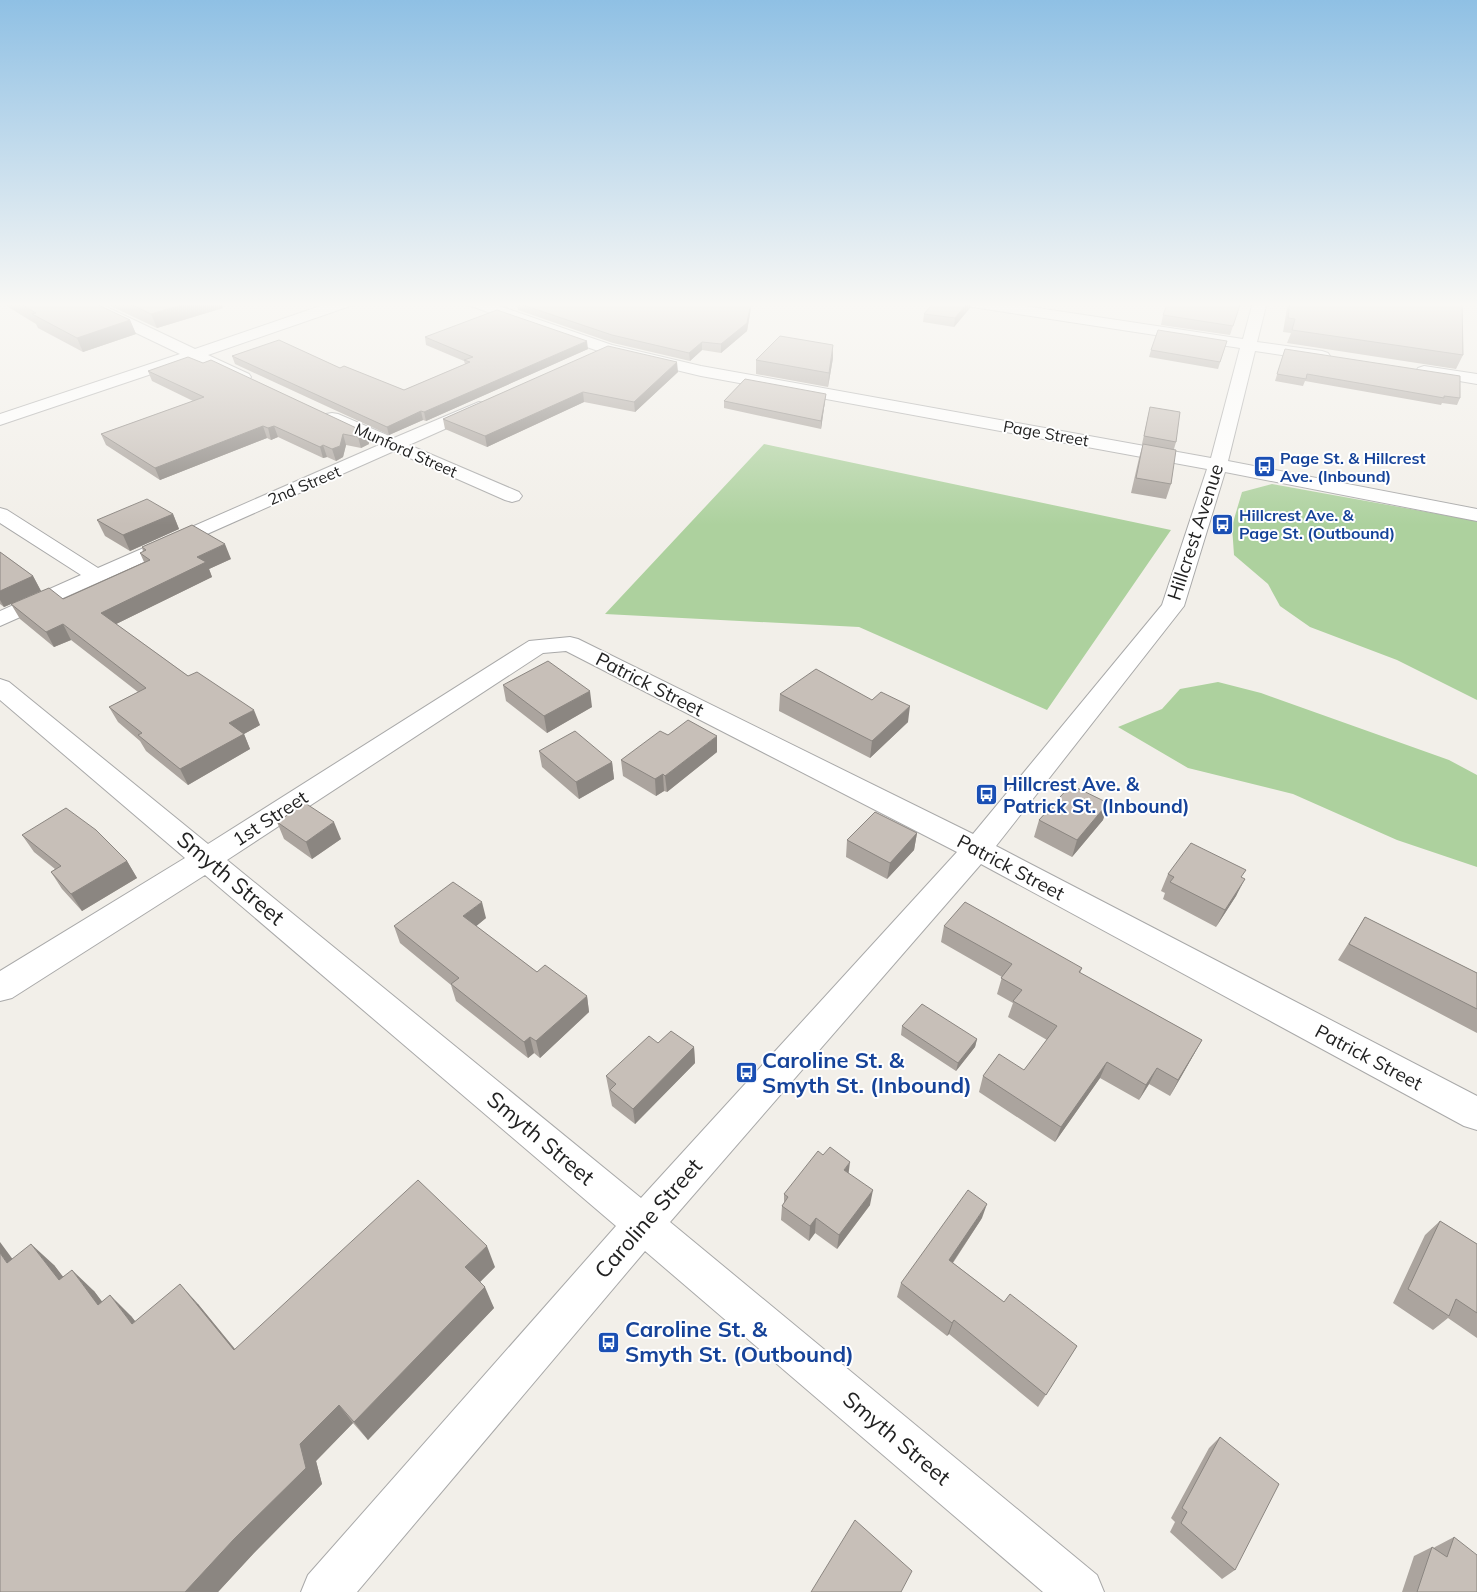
<svg xmlns="http://www.w3.org/2000/svg" width="1477" height="1592" font-family="Mulish,sans-serif">
  <style>
    .forest { fill: #add19e }
    .lines { fill: none; stroke-linecap: round; stroke-linejoin: round }
    .minor-casing { stroke: #a9a9a9; stroke-width: 2 }
    .minor { fill: #fff; fill-rule: evenodd }
    .wall { fill: #aba49e }
    .shaded-wall { fill: #8b8681 }
    .building { fill: #c7bfb8; stroke: #8b8681 }
    .labels { text-anchor: middle; stroke-width: 4; stroke-linejoin: round; paint-order: stroke }
    .far-street-label { font-size: 16px; fill: #222; stroke: #fff }
    .far-transit-label { font-size: 16px; font-weight: bold; fill: #164399; stroke: #fff; text-anchor: start }
    .street-label { font-size: 19px; fill: #222; stroke: #fff }
    .transit-label { font-size: 19px; font-weight: bold; fill: #164399; stroke: #fff; text-anchor: start }
    .near-street-label { font-size: 22px; fill: #222; stroke: #fff }
    .near-transit-label { font-size: 22px; font-weight: bold; fill: #164399; stroke: #fff; text-anchor: start }
  </style>
  <rect width="100%" height="100%" fill="#f2efe9"/>
  <path class="forest" d="M 764,444 L 1171,530 L 1047,710 L 859,627 L 605,614 Z
    M 1272,484 L 1477,521 L 1477,700 L 1397,660 L 1310,627 L 1280,606 L 1268,584 L 1234,555 L 1232,526 L 1242,492 Z
    M 1218,682 L 1261,693 L 1449,760 L 1477,775 L 1477,867 L 1397,840 L 1293,794 L 1188,768 L 1118,727 L 1162,709 L 1180,689 Z"/>
  <g class="lines">
    <defs>
      <path id="minor" d="M 76,302 L 96,302 L 195,349 L 332,302 L 355,302 L 353,305 L 208,355 L 249,374 L 251,377 L 249,380 L 237,380 L 193,360 L 0,425 L 0,414 L 180,354 L 78,305 Z
        M 466,302 L 488,302 L 612,345 L 701,366 L 1211,458 L 1240,348 L 966,306 L 959,302 L 998,302 L 1243,339 L 1253,302 L 1267,302 L 1257,342 L 1322,351 L 1328,353 L 1330,356 L 1328,359 L 1322,361 L 1255,351 L 1228,461 L 1477,509 L 1477,521 L 1225,472 L 1184,606 L 996,846 L 1477,1096 L 1477,1130 L 1464,1126 L 981,864 L 670,1222 L 1097,1575 L 1104,1592 L 1043,1592 L 645,1251 L 357,1592 L 301,1592 L 308,1575 L 616,1226 L 205,875 L 12,998 L 0,1001 L 0,971 L 185,858 L 0,700 L 0,679 L 9,682 L 208,844 L 529,641 L 570,637 L 578,639 L 973,834 L 1162,605 L 1207,469 L 701,376 L 601,352 L 468,305 ZM 566,651 L 957,852 L 641,1198 L 227,860 L 543,653 Z
        M 1424,366 L 1477,374 L 1477,384 L 1418,374 L 1416,371 L 1418,368 Z
        M 479,402 L 485,403 L 488,407 L 485,411 L 409,445 L 519,492 L 522,496 L 519,500 L 512,502 L 505,500 L 394,451 L 0,626 L 0,611 L 81,575 L 0,523 L 0,508 L 7,510 L 98,568 L 379,445 L 326,422 L 323,418 L 326,414 L 332,413 L 338,414 L 394,438 Z"/>
    </defs>
    <use href="#minor" class="minor-casing"/>
    <use href="#minor" class="minor"/>
  </g>
  <path class="wall" d="M 0,302 L 92,302 L 130,320 L 136,334 L 83,352 L 38,328 L 36,324 Z
    M 102,302 L 221,302 L 223,308 L 157,328 Z
    M 504,302 L 752,302 L 747,331 L 721,353 L 702,350 L 690,361 L 613,343 L 518,310 L 517,306 Z
    M 1241,302 L 1230,335 L 1161,325 L 1163,315 Z
    M 1288,302 L 1462,302 L 1463,355 L 1456,369 L 1287,343 L 1291,333 L 1283,332 Z
    M 970,308 L 954,327 L 923,322 L 924,314 Z
    M 425,337 L 588,349 L 426,421 L 423,420 L 389,435 L 235,364 L 232,356 L 340,368 L 404,390 L 465,364 L 464,361 L 426,345 Z
    M 1227,341 L 1218,369 L 1149,357 L 1151,350 Z
    M 1285,349 L 1460,398 L 1457,405 L 1442,403 L 1441,405 L 1305,381 L 1303,386 L 1275,381 Z
    M 833,358 L 828,387 L 756,374 L 756,360 Z
    M 148,371 L 367,433 L 369,444 L 361,448 L 346,445 L 343,457 L 336,461 L 327,457 L 323,458 L 278,437 L 271,440 L 267,438 L 160,480 L 106,445 L 101,434 L 193,401 L 152,381 Z
    M 678,372 L 635,412 L 584,402 L 487,447 L 445,429 L 443,419 Z
    M 826,394 L 821,429 L 724,408 L 724,401 Z
    M 1150,407 L 1176,442 L 1174,449 L 1171,484 L 1166,499 L 1131,493 L 1139,458 L 1143,444 L 1142,444 Z
    M 173,514 L 179,529 L 130,551 L 105,536 L 97,520 Z
    M 142,547 L 231,559 L 209,569 L 212,577 L 116,624 L 188,676 L 260,725 L 244,734 L 250,749 L 188,785 L 146,751 L 140,741 L 118,722 L 109,707 L 138,692 L 71,640 L 54,647 L 20,619 L 11,604 L 63,599 L 144,562 L 140,553 L 143,552 Z
    M 0,552 L 33,576 L 41,591 L 4,607 L 0,604 Z
    M 503,685 L 592,707 L 547,733 L 506,701 Z
    M 780,694 L 908,722 L 870,758 L 779,711 Z
    M 668,735 L 717,752 L 667,792 L 664,791 L 656,796 L 623,776 L 621,760 Z
    M 539,751 L 612,762 L 614,779 L 579,799 L 542,767 Z
    M 1108,803 L 1103,820 L 1072,857 L 1034,837 L 1039,820 Z
    M 277,822 L 341,839 L 312,859 L 284,839 Z
    M 917,833 L 914,850 L 887,879 L 846,857 L 847,840 Z
    M 22,835 L 127,861 L 137,878 L 82,911 L 62,889 L 51,872 L 55,869 L 34,852 Z
    M 1168,874 L 1243,878 L 1236,896 L 1216,927 L 1163,899 L 1165,893 L 1161,891 Z
    M 1365,917 L 1477,973 L 1477,1033 L 1338,960 Z
    M 486,918 L 476,926 L 537,972 L 587,996 L 589,1012 L 540,1058 L 534,1053 L 528,1058 L 456,1001 L 451,985 L 400,943 L 394,926 Z
    M 944,926 L 1082,968 L 1080,973 L 1202,1040 L 1170,1096 L 1149,1084 L 1139,1100 L 1100,1078 L 1055,1142 L 979,1092 L 983,1076 L 1024,1070 L 1047,1040 L 1008,1017 L 1013,1003 L 997,994 L 1002,977 L 941,942 Z
    M 902,1026 L 977,1039 L 975,1047 L 956,1071 L 901,1035 Z
    M 658,1043 L 694,1047 L 695,1063 L 635,1124 L 612,1106 L 606,1076 Z
    M 848,1173 L 870,1205 L 837,1249 L 815,1233 L 809,1241 L 781,1220 L 782,1206 L 784,1203 L 784,1194 Z
    M 982,1218 L 953,1263 L 1004,1302 L 1077,1346 L 1038,1407 L 949,1334 L 947,1336 L 897,1297 L 901,1283 Z
    M 1440,1221 L 1477,1244 L 1477,1338 L 1448,1318 L 1433,1330 L 1393,1303 L 1425,1235 Z
    M 12,1259 L 54,1265 L 63,1277 L 94,1291 L 102,1302 L 131,1316 L 135,1321 L 198,1304 L 235,1349 L 495,1267 L 480,1282 L 494,1308 L 368,1440 L 353,1423 L 316,1461 L 322,1484 L 254,1553 L 218,1592 L 0,1592 Z
    M 1220,1437 L 1235,1570 L 1222,1579 L 1170,1532 L 1175,1522 L 1171,1518 L 1209,1448 Z
    M 1454,1537 L 1477,1592 L 1402,1592 L 1414,1556 L 1432,1547 L 1434,1548 L 1435,1547 Z"/>
  <path class="shaded-wall" d="M 191,302 L 221,302 L 223,308 L 157,328 L 151,314 Z
    M 751,302 L 752,302 L 747,331 L 721,353 L 721,344 Z
    M 968,302 L 970,302 L 970,308 L 954,327 L 955,318 Z
    M 130,320 L 136,334 L 83,352 L 77,338 Z
    M 587,341 L 588,349 L 426,421 L 424,412 Z
    M 702,342 L 702,350 L 690,361 L 689,353 Z
    M 833,345 L 833,358 L 828,387 L 829,373 Z
    M 677,362 L 678,372 L 635,412 L 634,402 Z
    M 583,392 L 584,402 L 487,447 L 485,436 Z
    M 826,394 L 821,429 L 821,421 Z
    M 421,411 L 423,420 L 389,435 L 387,427 Z
    M 263,426 L 267,438 L 160,480 L 155,468 Z
    M 274,426 L 278,437 L 271,440 L 268,428 Z
    M 367,433 L 369,444 L 361,448 L 358,437 Z
    M 343,434 L 346,445 L 343,457 L 336,461 L 332,449 Z
    M 323,445 L 327,457 L 323,458 L 320,447 Z
    M 173,514 L 179,529 L 130,551 L 123,535 Z
    M 225,544 L 231,559 L 209,569 L 212,577 L 108,628 L 101,613 L 197,557 Z
    M 33,576 L 41,591 L 4,607 L 0,600 L 0,591 Z
    M 63,624 L 71,640 L 54,647 L 46,632 Z
    M 590,691 L 592,707 L 547,733 L 544,716 Z
    M 910,706 L 908,722 L 870,758 L 872,741 Z
    M 254,710 L 260,725 L 244,734 L 250,749 L 188,785 L 180,769 L 229,723 Z
    M 717,736 L 717,752 L 667,792 L 665,776 Z
    M 612,762 L 614,779 L 579,799 L 576,782 Z
    M 663,774 L 664,791 L 656,796 L 655,779 Z
    M 1108,803 L 1103,820 L 1072,857 L 1077,840 Z
    M 334,822 L 341,839 L 312,859 L 306,842 Z
    M 917,833 L 914,850 L 887,879 L 890,863 Z
    M 127,861 L 137,878 L 82,911 L 71,894 Z
    M 1245,879 L 1236,896 L 1216,927 L 1225,910 Z
    M 482,902 L 486,918 L 468,933 L 463,916 Z
    M 587,996 L 589,1012 L 540,1058 L 536,1041 Z
    M 530,1037 L 534,1053 L 528,1058 L 524,1042 Z
    M 977,1039 L 975,1047 L 956,1071 L 958,1063 Z
    M 1202,1040 L 1193,1056 L 1170,1096 L 1178,1080 Z
    M 694,1047 L 695,1063 L 635,1124 L 633,1109 Z
    M 1107,1062 L 1100,1078 L 1055,1142 L 1061,1127 Z
    M 1157,1068 L 1149,1084 L 1139,1100 L 1146,1085 Z
    M 850,1162 L 848,1178 L 844,1170 Z
    M 873,1190 L 870,1205 L 837,1249 L 839,1235 Z
    M 987,1204 L 982,1218 L 945,1274 L 949,1260 Z
    M 816,1218 L 815,1233 L 809,1241 L 810,1226 Z
    M 0,1242 L 31,1284 L 7,1263 L 0,1253 Z
    M 31,1244 L 54,1265 L 81,1300 L 59,1280 Z
    M 487,1246 L 495,1267 L 474,1288 L 465,1267 Z
    M 72,1270 L 94,1291 L 120,1325 L 98,1305 Z
    M 180,1284 L 198,1304 L 251,1369 L 234,1350 Z
    M 485,1287 L 494,1308 L 368,1440 L 354,1422 Z
    M 110,1295 L 131,1316 L 153,1344 L 132,1324 Z
    M 954,1320 L 949,1334 L 947,1336 L 952,1323 Z
    M 339,1405 L 353,1423 L 316,1461 L 322,1484 L 254,1553 L 218,1592 L 185,1592 L 300,1444 Z"/>
  <path class="building" d="M 17,302 L 92,302 L 130,320 L 77,338 L 32,314 L 36,313 Z
    M 126,302 L 191,302 L 151,314 Z
    M 751,302 L 747,323 L 721,344 L 702,342 L 689,353 L 612,335 L 517,303 Z
    M 934,302 L 968,302 L 955,318 L 924,314 Z
    M 1168,302 L 1241,302 L 1233,326 L 1163,315 Z
    M 1290,302 L 1462,302 L 1463,355 L 1292,330 L 1295,319 L 1288,318 Z
    M 497,310 L 587,341 L 424,412 L 421,411 L 387,427 L 232,356 L 279,340 L 340,368 L 344,366 L 404,390 L 470,362 L 464,360 L 473,357 L 425,337 Z
    M 1158,330 L 1227,341 L 1220,362 L 1151,350 Z
    M 780,336 L 833,345 L 829,373 L 756,360 Z
    M 608,346 L 677,362 L 634,402 L 583,392 L 485,436 L 443,419 Z
    M 1285,349 L 1460,376 L 1460,398 L 1444,396 L 1444,398 L 1307,374 L 1306,379 L 1277,374 Z
    M 188,357 L 203,363 L 211,360 L 367,433 L 358,437 L 343,434 L 340,446 L 332,449 L 323,445 L 320,447 L 274,426 L 268,428 L 263,426 L 155,468 L 101,434 L 204,397 L 148,371 Z
    M 745,379 L 826,394 L 821,421 L 724,401 Z
    M 1150,407 L 1180,412 L 1176,442 L 1144,436 Z
    M 1143,444 L 1176,450 L 1171,484 L 1136,478 Z
    M 147,499 L 173,514 L 123,535 L 97,520 Z
    M 192,525 L 225,544 L 197,557 L 206,562 L 101,613 L 188,676 L 197,672 L 254,710 L 229,723 L 244,734 L 180,769 L 138,735 L 142,733 L 109,707 L 146,688 L 63,624 L 46,632 L 11,604 L 49,588 L 63,599 L 150,560 L 140,553 L 146,550 L 142,547 Z
    M 0,552 L 33,576 L 0,591 Z
    M 548,661 L 590,691 L 544,716 L 503,685 Z
    M 816,669 L 872,700 L 881,692 L 910,706 L 872,741 L 780,694 Z
    M 688,720 L 717,736 L 665,776 L 663,774 L 655,779 L 621,760 L 660,731 L 668,735 Z
    M 575,731 L 612,762 L 576,782 L 539,751 Z
    M 1071,785 L 1108,803 L 1077,840 L 1039,820 Z
    M 305,803 L 334,822 L 306,842 L 277,822 Z
    M 66,808 L 96,830 L 127,861 L 71,894 L 51,872 L 61,866 L 22,835 Z
    M 875,812 L 917,833 L 890,863 L 847,840 Z
    M 1191,843 L 1246,870 L 1241,877 L 1245,879 L 1225,910 L 1170,882 L 1174,877 L 1168,874 Z
    M 453,882 L 482,902 L 463,916 L 537,972 L 545,965 L 587,996 L 536,1041 L 530,1037 L 524,1042 L 451,984 L 459,978 L 394,926 Z
    M 965,902 L 1082,968 L 1079,972 L 1202,1040 L 1178,1080 L 1157,1068 L 1146,1085 L 1107,1062 L 1061,1127 L 983,1076 L 999,1054 L 1024,1070 L 1057,1026 L 1013,1001 L 1022,990 L 1001,978 L 1012,964 L 944,926 Z
    M 1365,917 L 1477,973 L 1477,1009 L 1349,944 Z
    M 922,1004 L 977,1039 L 958,1063 L 902,1026 Z
    M 671,1031 L 694,1047 L 633,1109 L 610,1090 L 616,1084 L 606,1076 L 649,1036 L 658,1043 Z
    M 830,1147 L 850,1162 L 844,1170 L 873,1190 L 839,1235 L 816,1218 L 810,1226 L 782,1206 L 788,1197 L 784,1194 L 818,1151 L 823,1155 Z
    M 418,1180 L 487,1246 L 465,1267 L 485,1287 L 354,1422 L 339,1405 L 300,1444 L 306,1468 L 234,1539 L 185,1592 L 0,1592 L 0,1253 L 7,1263 L 31,1244 L 59,1280 L 72,1270 L 98,1305 L 110,1295 L 132,1324 L 180,1284 L 234,1350 Z
    M 968,1190 L 987,1204 L 949,1260 L 1004,1302 L 1010,1294 L 1077,1346 L 1046,1395 L 954,1320 L 952,1323 L 901,1283 Z
    M 1440,1221 L 1477,1244 L 1477,1313 L 1456,1299 L 1449,1316 L 1408,1289 Z
    M 1220,1437 L 1279,1484 L 1235,1570 L 1181,1523 L 1187,1512 L 1182,1508 Z
    M 855,1520 L 912,1571 L 901,1592 L 811,1592 Z
    M 1454,1537 L 1477,1555 L 1477,1592 L 1417,1592 L 1432,1547 L 1447,1557 Z"/>
  <linearGradient id="sky" x2="0" y2="1"><stop stop-color="#8fc0e4"/><stop offset="0.58" stop-color="#f9f8f5"/><stop offset="1" stop-color="#f9f8f5" stop-opacity="0"/></linearGradient>
  <rect width="1477" height="525" fill="url(#sky)"/>
  <defs>
    <symbol id="bus-square" viewBox="-11 -11 22 22"><rect x="-9" y="-9" width="18" height="18" rx="4" fill="#1a4fb4" stroke="#fff"/><path d="M-5-6H5V4H4V6H2V4H-2V6H-4V4H-5ZM-3.5-4V0h7V-4ZM-3.5 1.2v1.5H-2V1.2ZM2 1.2v1.5H3.5V1.2Z" fill="#fff"/></symbol>
  </defs>
  <g fill-rule="evenodd">
    <use href="#bus-square" x="1252" y="454" width="25" height="25"/>
    <use href="#bus-square" x="1210" y="512" width="25" height="25"/>
    <use href="#bus-square" x="974" y="782" width="25" height="25"/>
    <use href="#bus-square" x="734" y="1060" width="25" height="25"/>
    <use href="#bus-square" x="596" y="1330" width="25" height="25"/>
  </g>
  <g class="labels">
    <g class="far-street-label">
      <text transform="translate(1046 433) rotate(10)" y="6">Page Street</text>
      <text transform="translate(406 450) rotate(24)" y="6">Munford Street</text>
      <text transform="translate(304 485) rotate(-23)" y="6">2nd Street</text>
    </g>
    <g class="far-transit-label">
      <text x="1280" y="464">Page St. &amp; Hillcrest<tspan x="1280" dy="18">Ave. (Inbound)</tspan></text>
      <text x="1239" y="521">Hillcrest Ave. &amp;<tspan x="1239" dy="18">Page St. (Outbound)</tspan></text>
    </g>
    <g class="street-label">
      <text transform="translate(1195 532) rotate(-72)" y="7">Hillcrest Avenue</text>
      <text transform="translate(650 684) rotate(27)" y="7">Patrick Street</text>
      <text transform="translate(270 818) rotate(-33)" y="7">1st Street</text>
      <text transform="translate(1011 867) rotate(28)" y="7">Patrick Street</text>
      <text transform="translate(1369 1057) rotate(28)" y="7">Patrick Street</text>
    </g>
    <g class="transit-label">
      <text x="1003" y="791">Hillcrest Ave. &amp;<tspan x="1003" dy="22">Patrick St. (Inbound)</tspan></text>
    </g>
    <g class="near-street-label">
      <text transform="translate(231 878) rotate(40)" y="8">Smyth Street</text>
      <text transform="translate(541 1138) rotate(40)" y="8">Smyth Street</text>
      <text transform="translate(648 1218) rotate(-49)" y="8">Caroline Street</text>
      <text transform="translate(897 1438) rotate(40)" y="8">Smyth Street</text>
    </g>
    <g class="near-transit-label">
      <text x="762" y="1068">Caroline St. &amp;<tspan x="762" dy="25">Smyth St. (Inbound)</tspan></text>
      <text x="625" y="1337">Caroline St. &amp;<tspan x="625" dy="25">Smyth St. (Outbound)</tspan></text>
    </g>
  </g>
</svg>
